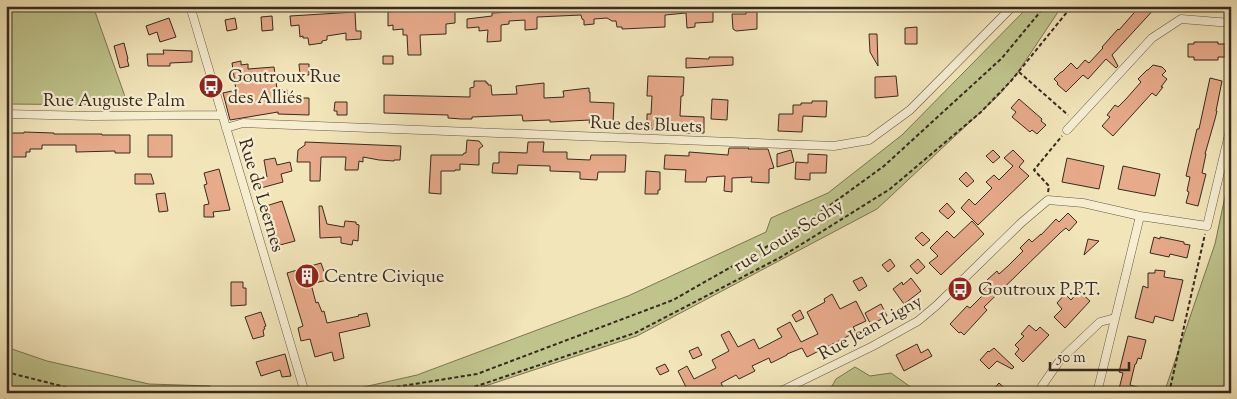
<svg xmlns="http://www.w3.org/2000/svg" width="1237" height="399" font-family="'Sorts Mill Goudy',serif">
  <style>
    .green { fill: #bfc38c; stroke: #7b7655 }
    .building { fill: #e7aa8b; stroke: #372a1e }
    .lines { fill: none; stroke-linecap: round; stroke-linejoin: round }
    .minor-casing { stroke: #665945; stroke-width: 9 }
    .path { stroke: #372a1e; stroke-width: 2; stroke-dasharray: 4 2.5; stroke-linecap: butt }
    .minor { stroke: #f7eed2; stroke-width: 8 }
    .labels { text-anchor: middle; stroke-width: 4.5; stroke-linejoin: round; paint-order: stroke }
    .poi-label { font-size: 18px; fill: #372a1e; stroke: #f7eed2; text-anchor: start }
    .street-label { font-size: 18px; fill: #372a1e; stroke: #f7eed2 }
  </style>
  <rect width="100%" height="100%" fill="#f2e5ba"/>
  <filter id="stains"><feTurbulence type="fractalNoise" baseFrequency=".004" numOctaves="4"/><feColorMatrix values="0 0 0 0 .2 0 0 0 0 .09 0 0 0 0 .02 0 0 0 .5 -.17"/></filter>
  <radialGradient id="worn" r=".72"><stop offset=".6" stop-color="#630" stop-opacity="0"/><stop offset="1" stop-color="#630" stop-opacity=".3"/></radialGradient>
  <path class="green" d="M 6,6 L 93,6 L 128,105 L 6,104 Z
    M 1029,6 L 1062,6 L 1018,72 L 1000,94 L 877,209 L 637,336 L 464,393 L 328,393 L 346,391 L 417,375 L 628,296 L 766,232 L 771,218 L 828,193 L 902,135 Z
    M 1231,168 L 1231,393 L 1164,393 L 1215,244 Z
    M 6,347 L 47,361 L 149,384 L 210,386 L 212,393 L 6,393 Z
    M 855,367 L 870,376 L 891,373 L 912,388 L 921,393 L 828,393 L 836,379 Z"/>
  <path class="building" d="M 511,6 L 713,6 L 713,22 L 695,23 L 695,27 L 687,28 L 686,13 L 665,15 L 665,27 L 622,29 L 622,27 L 617,27 L 616,21 L 612,21 L 607,18 L 594,19 L 594,24 L 584,25 L 584,20 L 582,19 L 581,15 L 537,17 L 537,29 L 525,30 L 525,20 L 509,21 L 509,24 L 501,25 L 501,41 L 487,42 L 488,30 L 479,31 L 479,27 L 467,28 L 467,19 L 492,16 L 492,13 L 512,12 Z
    M 1140,6 L 1157,6 L 1112,55 L 1118,66 L 1116,68 L 1106,59 L 1088,79 L 1083,75 L 1066,92 L 1057,84 L 1058,83 L 1054,79 L 1061,72 L 1062,72 L 1071,63 L 1077,69 L 1085,60 L 1089,63 L 1103,48 L 1102,47 L 1118,29 L 1119,30 Z
    M 440,8 L 455,8 L 455,23 L 446,24 L 446,34 L 420,35 L 421,55 L 408,55 L 407,35 L 403,35 L 403,29 L 393,30 L 393,25 L 388,26 L 388,12 Z
    M 355,12 L 356,31 L 361,31 L 361,39 L 346,40 L 346,33 L 327,36 L 327,40 L 322,41 L 322,43 L 309,45 L 308,38 L 303,38 L 303,36 L 300,37 L 299,25 L 291,26 L 290,16 Z
    M 746,12 L 757,12 L 757,29 L 736,31 L 733,29 L 732,14 L 746,14 Z
    M 272,16 L 273,30 L 262,31 L 261,17 Z
    M 169,18 L 176,37 L 160,42 L 157,32 L 149,35 L 146,26 Z
    M 235,18 L 237,29 L 227,31 L 225,20 Z
    M 917,27 L 917,44 L 905,44 L 905,28 Z
    M 869,34 L 877,34 L 878,66 L 870,52 Z
    M 1194,42 L 1218,42 L 1218,44 L 1225,44 L 1225,57 L 1218,57 L 1218,60 L 1194,60 L 1194,57 L 1188,57 L 1188,44 L 1194,44 Z
    M 124,43 L 128,59 L 127,59 L 129,66 L 120,68 L 114,46 Z
    M 163,50 L 192,51 L 192,62 L 170,63 L 170,66 L 148,66 L 147,54 L 164,54 Z
    M 383,56 L 393,56 L 393,64 L 383,64 Z
    M 709,57 L 733,57 L 733,65 L 686,68 L 686,58 L 709,59 Z
    M 241,61 L 241,65 L 248,64 L 248,69 L 274,67 L 277,89 L 287,90 L 287,95 L 302,96 L 302,98 L 309,98 L 309,115 L 278,114 L 278,112 L 230,120 L 223,93 L 236,90 L 232,63 Z
    M 299,64 L 309,64 L 309,75 L 300,75 Z
    M 1153,65 L 1162,67 L 1166,71 L 1162,75 L 1167,79 L 1161,87 L 1163,87 L 1156,96 L 1152,93 L 1113,136 L 1102,126 L 1110,117 L 1107,115 L 1115,105 L 1118,107 L 1126,99 L 1141,82 L 1138,79 L 1147,70 L 1148,70 Z
    M 648,76 L 684,77 L 683,96 L 681,96 L 680,116 L 704,117 L 704,133 L 685,133 L 684,130 L 651,129 L 651,122 L 647,122 L 647,114 L 651,114 L 652,96 L 647,96 Z
    M 896,76 L 898,96 L 875,98 L 875,77 Z
    M 1210,78 L 1222,81 L 1216,111 L 1217,111 L 1215,119 L 1205,154 L 1206,154 L 1202,173 L 1206,174 L 1198,206 L 1186,203 L 1189,192 L 1187,191 L 1190,177 L 1186,176 L 1197,129 L 1199,129 Z
    M 474,81 L 486,81 L 486,83 L 488,83 L 488,85 L 491,85 L 492,95 L 517,94 L 516,86 L 544,83 L 544,98 L 564,97 L 563,91 L 589,88 L 589,92 L 590,92 L 590,102 L 614,103 L 613,124 L 589,123 L 590,120 L 550,122 L 550,120 L 523,121 L 522,115 L 472,117 L 472,119 L 461,119 L 448,118 L 448,115 L 384,113 L 384,95 L 470,97 L 470,88 L 474,87 Z
    M 712,99 L 728,100 L 727,120 L 711,119 Z
    M 1019,99 L 1042,119 L 1041,121 L 1046,125 L 1037,134 L 1032,130 L 1030,132 L 1012,117 L 1016,112 L 1011,108 Z
    M 812,101 L 827,101 L 826,117 L 803,116 L 802,132 L 778,131 L 779,114 L 793,114 L 793,105 L 801,105 L 801,103 L 812,103 Z
    M 335,102 L 347,102 L 347,115 L 337,115 L 337,111 L 334,111 Z
    M 24,132 L 54,133 L 54,134 L 102,134 L 102,135 L 130,135 L 130,153 L 115,153 L 115,151 L 76,152 L 76,145 L 42,145 L 42,149 L 30,149 L 30,152 L 26,152 L 26,157 L 7,157 L 8,133 L 24,133 Z
    M 148,135 L 172,135 L 172,157 L 148,157 Z
    M 467,140 L 479,141 L 483,146 L 479,149 L 479,165 L 460,164 L 460,170 L 455,170 L 455,171 L 441,171 L 441,194 L 429,193 L 431,155 L 463,155 L 464,153 L 466,153 Z
    M 305,142 L 401,146 L 400,160 L 394,160 L 394,161 L 379,160 L 363,157 L 363,162 L 359,161 L 358,170 L 345,170 L 346,157 L 321,157 L 320,181 L 310,181 L 310,162 L 297,162 L 298,150 L 305,145 Z
    M 528,142 L 544,142 L 543,152 L 567,152 L 567,159 L 590,160 L 591,155 L 626,155 L 625,172 L 598,172 L 597,180 L 580,179 L 580,172 L 550,171 L 550,166 L 518,165 L 517,174 L 492,173 L 493,163 L 499,163 L 499,152 L 527,153 Z
    M 729,148 L 749,148 L 748,149 L 768,149 L 774,168 L 769,169 L 769,183 L 751,182 L 752,177 L 732,178 L 732,192 L 724,191 L 725,176 L 707,177 L 706,182 L 685,182 L 686,170 L 664,169 L 665,155 L 689,156 L 689,152 L 728,155 Z
    M 791,150 L 794,162 L 777,167 L 777,154 Z
    M 993,150 L 1000,157 L 993,163 L 986,156 Z
    M 1013,150 L 1024,161 L 1019,167 L 1029,176 L 978,225 L 961,208 L 969,199 L 975,205 L 992,188 L 986,182 L 994,175 L 999,180 L 1013,166 L 1004,158 Z
    M 808,154 L 827,155 L 826,173 L 810,173 L 810,180 L 795,179 L 796,162 L 808,163 Z
    M 275,158 L 277,165 L 290,162 L 292,171 L 281,174 L 283,182 L 261,188 L 259,179 L 267,177 L 264,160 Z
    M 1067,158 L 1104,166 L 1099,189 L 1062,182 Z
    M 1123,166 L 1160,174 L 1155,196 L 1118,189 Z
    M 219,169 L 230,210 L 213,212 L 214,217 L 204,217 L 204,205 L 209,204 L 204,185 L 207,184 L 204,173 Z
    M 646,171 L 660,172 L 660,190 L 658,190 L 658,194 L 645,194 Z
    M 966,172 L 974,181 L 967,187 L 959,179 Z
    M 135,174 L 151,174 L 154,184 L 135,184 Z
    M 165,193 L 168,211 L 159,212 L 156,194 Z
    M 282,201 L 295,241 L 280,245 L 278,238 L 276,238 L 266,206 Z
    M 947,203 L 955,212 L 948,219 L 939,211 Z
    M 319,206 L 322,206 L 327,224 L 344,227 L 345,221 L 356,222 L 356,224 L 359,225 L 358,241 L 353,240 L 352,245 L 341,243 L 341,237 L 320,238 Z
    M 1068,213 L 1077,222 L 1069,231 L 1066,228 L 1061,232 L 984,307 L 987,310 L 964,335 L 961,332 L 959,333 L 950,324 L 967,306 L 970,308 L 984,294 L 982,291 L 990,283 L 987,280 L 997,271 L 999,274 L 1008,266 L 1023,251 L 1020,248 L 1029,239 L 1032,242 L 1041,234 L 1041,235 L 1056,219 L 1059,222 Z
    M 972,221 L 984,234 L 941,275 L 929,263 L 938,256 L 930,248 L 947,231 L 954,238 Z
    M 922,232 L 930,240 L 923,246 L 915,238 Z
    M 1154,237 L 1160,239 L 1160,237 L 1184,242 L 1184,244 L 1190,245 L 1187,258 L 1170,254 L 1169,257 L 1150,253 Z
    M 1088,239 L 1099,241 L 1084,255 Z
    M 890,259 L 895,266 L 888,272 L 882,265 Z
    M 918,259 L 925,267 L 917,274 L 910,266 Z
    M 321,263 L 327,280 L 311,284 L 316,303 L 318,302 L 322,312 L 324,311 L 327,323 L 359,316 L 358,315 L 367,313 L 370,326 L 339,333 L 344,358 L 334,361 L 332,352 L 315,357 L 310,339 L 301,341 L 298,328 L 303,326 L 287,273 Z
    M 1155,270 L 1165,271 L 1164,277 L 1183,280 L 1173,321 L 1155,316 L 1153,323 L 1135,318 L 1143,286 L 1148,288 L 1148,273 L 1155,273 Z
    M 862,277 L 867,286 L 859,291 L 853,281 Z
    M 911,278 L 921,291 L 904,304 L 893,289 L 902,282 L 903,285 Z
    M 231,282 L 243,282 L 243,288 L 246,288 L 246,305 L 231,306 Z
    M 1079,291 L 1090,301 L 1065,328 L 1054,317 L 1062,309 L 1057,303 L 1065,294 L 1071,300 Z
    M 832,294 L 840,309 L 856,301 L 866,321 L 853,327 L 856,332 L 807,357 L 802,348 L 787,354 L 787,355 L 771,363 L 769,358 L 752,366 L 755,371 L 739,379 L 736,375 L 721,383 L 723,387 L 713,393 L 674,393 L 686,387 L 678,371 L 687,366 L 694,379 L 716,368 L 712,360 L 729,351 L 721,335 L 729,331 L 738,347 L 754,339 L 759,349 L 782,337 L 777,329 L 790,322 L 801,342 L 818,334 L 807,312 L 825,302 L 824,299 Z
    M 881,304 L 887,316 L 871,325 L 865,313 Z
    M 800,310 L 804,318 L 796,322 L 792,315 Z
    M 261,312 L 266,326 L 264,327 L 265,329 L 263,330 L 264,336 L 253,339 L 245,317 Z
    M 1029,325 L 1036,331 L 1040,327 L 1049,335 L 1023,362 L 1015,354 L 1019,349 L 1015,345 L 1024,336 L 1021,334 Z
    M 1128,336 L 1146,340 L 1141,359 L 1138,358 L 1136,364 L 1135,364 L 1130,385 L 1147,390 L 1146,393 L 1118,393 L 1123,373 L 1119,372 Z
    M 917,344 L 921,353 L 928,349 L 932,356 L 904,371 L 896,355 Z
    M 698,347 L 702,355 L 693,359 L 689,351 Z
    M 994,348 L 1014,367 L 1012,369 L 997,361 L 989,369 L 980,360 L 988,351 L 989,352 Z
    M 285,354 L 291,376 L 282,377 L 280,370 L 261,376 L 256,362 Z
    M 665,364 L 669,371 L 660,375 L 656,368 Z
    M 999,383 L 1010,393 L 990,393 Z"/>
  <g class="lines">
    <defs>
      <path id="minor" d="M 190,6 L 305,393
        M 6,114 L 92,116 L 222,115
        M 226,128 L 243,123 L 834,146 L 869,140 L 910,110 L 1013,6
        M 1067,130 L 1152,38 L 1181,19 L 1231,23
        M 777,393 L 873,346 L 918,321 L 937,305 L 1021,223 L 1048,200 L 1083,203 L 1140,216 L 1207,226 L 1231,126
        M 1041,393 L 1042,386 L 1060,360 L 1100,322 L 1115,318
        M 1097,393 L 1140,216"/>
    </defs>
    <use href="#minor" class="minor-casing"/>
    <path class="path" d="M 1019,72 L 1068,115
      M 1048,192 L 1049,186 L 1034,170 L 1062,136
      M 6,372 L 89,393
      M 60,393 L 69,388
      M 358,393 L 477,374 L 673,300 L 796,230 L 884,166 L 1002,58 L 1045,6
      M 456,393 L 635,333 L 781,257 L 890,189 L 981,112 L 1011,81 L 1072,6
      M 1169,393 L 1205,234"/>
    <use href="#minor" class="minor"/>
  </g>
  <defs>
    <symbol id="bus-disc" viewBox="-11 -11 22 22"><circle r="9.5" fill="#8f2418" stroke="#f7eed2"/><path d="M-5-6H5V4H4V6H2V4H-2V6H-4V4H-5ZM-3.5-4V0h7V-4ZM-3.5 1.2v1.5H-2V1.2ZM2 1.2v1.5H3.5V1.2Z" fill="#fff"/></symbol>
    <symbol id="building-disc" viewBox="-11 -11 22 22"><circle r="9.5" fill="#8f2418" stroke="#f7eed2"/><path d="M-4-6H4V6H1V3H-1V6H-4ZM-2.5-4.3h1.7v1.8h-1.7ZM.8-4.3h1.7v1.8H.8ZM-2.5-1h1.7V.8h-1.7ZM.8-1h1.7V.8H.8Z" fill="#fff"/></symbol>
  </defs>
  <g fill-rule="evenodd">
    <use href="#bus-disc" x="197" y="72" width="28" height="28"/>
    <use href="#building-disc" x="293" y="262" width="28" height="28"/>
    <use href="#bus-disc" x="946" y="275" width="28" height="28"/>
  </g>
  <g class="labels">
    <g class="poi-label">
      <text x="228" y="82">Goutroux Rue<tspan x="228" dy="21">des Alliés</tspan></text>
      <text x="324" y="282">Centre Civique</text>
      <text x="978" y="295">Goutroux P.P.T.</text>
    </g>
    <g class="street-label">
      <text x="114" y="106">Rue Auguste Palm</text>
      <text transform="translate(646 124) rotate(2)" y="6">Rue des Bluets</text>
      <text transform="translate(262 195) rotate(73)" y="6">Rue de Leernes</text>
      <text transform="translate(788 235) rotate(-31)" y="6">rue Louis Scohy</text>
      <text transform="translate(870 327) rotate(-29)" y="6">Rue Jean Ligny</text>
    </g>
  </g>
  <rect width="1237" height="399" fill="none" stroke="#f2e5ba" stroke-width="25"/>
  <rect x="8" y="8" width="1222" height="384" fill="none" stroke="#372a1e" stroke-width="2.5"/>
  <rect x="12" y="12" width="1212" height="374" fill="none" stroke="#372a1e"/>
  <path d="M1050 362v8h79v-8" fill="none" stroke="#372a1e" stroke-width="2.5"/>
  <text x="1057" y="362" font-size="15" fill="#372a1e" stroke="#f7eed2" stroke-width="4" paint-order="stroke">50 m</text>
  <rect width="100%" height="100%" filter="url(#stains)"/>
  <rect width="100%" height="100%" fill="url(#worn)"/>
</svg>
